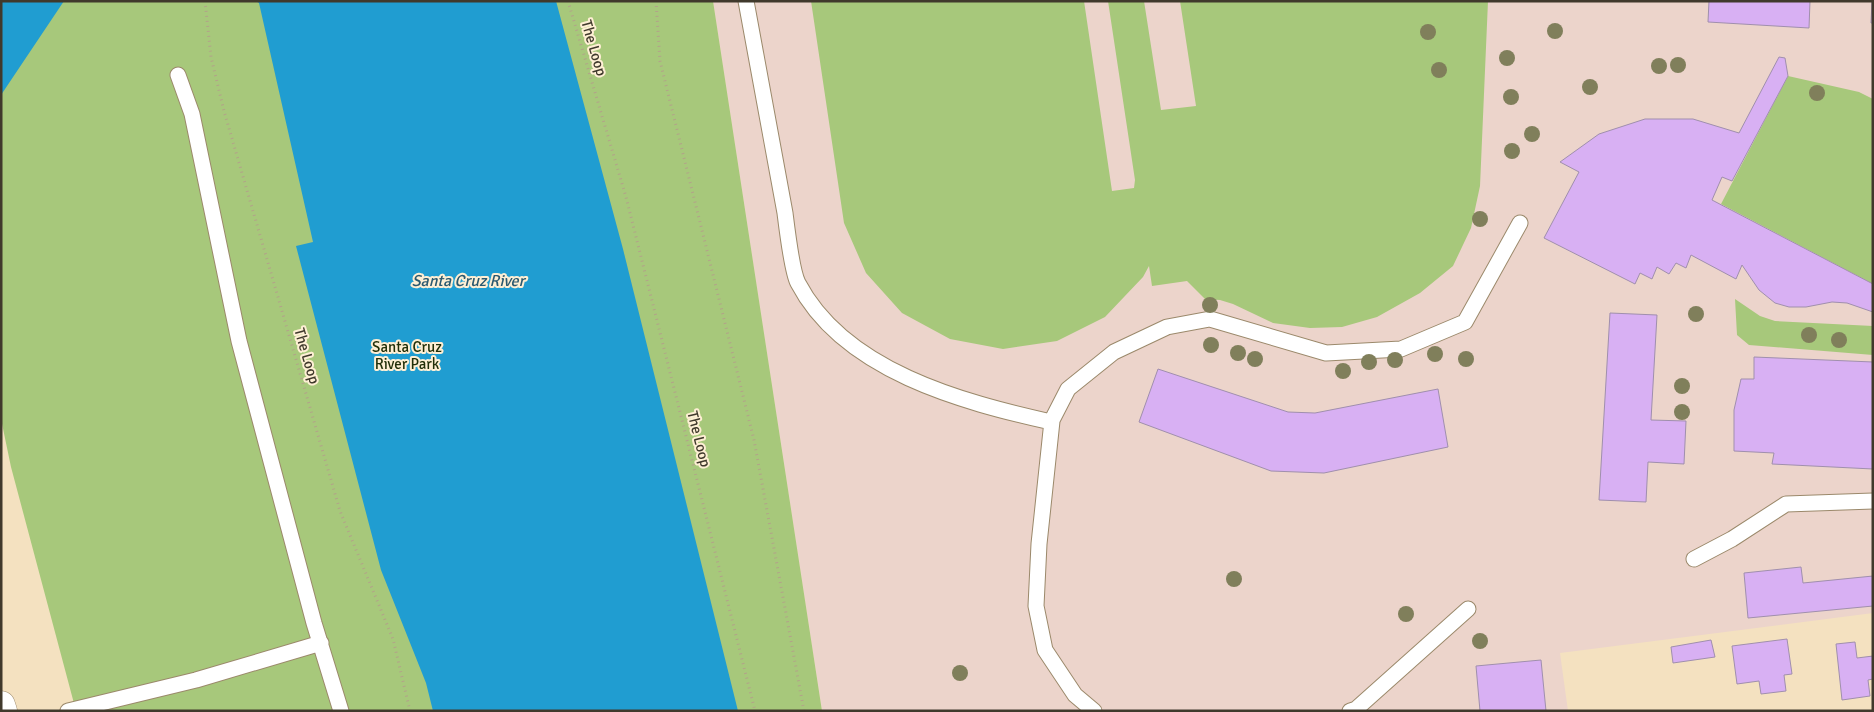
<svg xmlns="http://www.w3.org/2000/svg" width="1874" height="712" font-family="Signika,sans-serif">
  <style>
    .education { fill: #ecd4cb }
    .green { fill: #a7c87b }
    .water { fill: #209dd1 }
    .building { fill: #d8b0f3; stroke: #a08fad }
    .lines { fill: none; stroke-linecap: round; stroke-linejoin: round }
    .lane-casing { stroke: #9b896b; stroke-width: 17 }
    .secondary-casing { stroke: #9b896b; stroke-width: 29 }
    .path { stroke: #b2a389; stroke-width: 3; stroke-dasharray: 1 4; stroke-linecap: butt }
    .lane { stroke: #fff; stroke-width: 15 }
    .secondary { stroke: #fff; stroke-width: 28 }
    .tree { fill: #807f5b }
    .labels { text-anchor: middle; stroke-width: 4; stroke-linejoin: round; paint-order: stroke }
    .street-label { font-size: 15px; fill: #40392c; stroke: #feefd4 }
    .park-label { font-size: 15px; fill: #212f09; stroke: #feefd4 }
    .water-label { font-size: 16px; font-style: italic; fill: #2b5970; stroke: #feefd4 }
  </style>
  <rect width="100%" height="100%" fill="#f4e1c0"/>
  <path class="education" d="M 713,1 L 1873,1 L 1873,613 L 1560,653 L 1568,711 L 822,711 Z"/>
  <path class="green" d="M 1,1 L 713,1 L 822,711 L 76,711 L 11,467 L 1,419 Z
    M 811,1 L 1084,1 L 1112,191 L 1134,188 L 1135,180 L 1108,1 L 1144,1 L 1161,110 L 1196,106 L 1180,1 L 1488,1 L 1480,186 L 1471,228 L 1453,266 L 1420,293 L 1377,317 L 1342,327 L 1310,328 L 1273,323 L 1233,304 L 1220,300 L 1205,299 L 1187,281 L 1152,286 L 1149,266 L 1143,277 L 1105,317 L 1057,341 L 1003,349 L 950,339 L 902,313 L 866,273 L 844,223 Z
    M 1788,76 L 1859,92 L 1873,99 L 1873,284 L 1721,204 Z
    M 1735,299 L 1760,316 L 1775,321 L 1873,326 L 1873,355 L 1749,345 L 1737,335 Z"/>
  <path class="water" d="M 1,1 L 64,1 L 1,95 Z
    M 256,1 L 556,1 L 623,249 L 738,711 L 433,711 L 426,683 L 381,570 L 296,246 L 313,242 L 259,3 Z"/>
  <path class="building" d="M 1709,1 L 1810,1 L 1809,28 L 1708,22 Z
    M 1872,1 L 1873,1 L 1873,23 L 1871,23 Z
    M 1779,57 L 1785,58 L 1788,76 L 1732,181 L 1722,177 L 1712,200 L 1873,284 L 1873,312 L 1847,303 L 1832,302 L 1806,307 L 1789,307 L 1775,303 L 1759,290 L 1742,265 L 1736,279 L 1691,255 L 1686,268 L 1676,263 L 1669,274 L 1657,267 L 1652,279 L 1640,273 L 1635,284 L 1544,238 L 1579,172 L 1560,162 L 1599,134 L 1645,119 L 1693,119 L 1739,133 Z
    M 1610,313 L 1657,315 L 1651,420 L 1686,421 L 1684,464 L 1648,462 L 1646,502 L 1599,500 Z
    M 1754,357 L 1873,362 L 1873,469 L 1772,464 L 1774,453 L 1734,451 L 1734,410 L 1741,379 L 1754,379 Z
    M 1158,369 L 1288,412 L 1315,413 L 1438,389 L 1448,447 L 1324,473 L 1271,471 L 1139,422 Z
    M 1801,567 L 1803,583 L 1873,576 L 1873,606 L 1748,618 L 1744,573 Z
    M 1787,639 L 1792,674 L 1784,675 L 1786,691 L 1761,694 L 1759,681 L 1737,684 L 1732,646 Z
    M 1711,640 L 1715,657 L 1673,663 L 1671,647 Z
    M 1855,642 L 1857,658 L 1873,656 L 1873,679 L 1868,680 L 1870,696 L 1842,700 L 1836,644 Z
    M 1541,660 L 1546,711 L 1480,711 L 1476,666 Z"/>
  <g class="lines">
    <defs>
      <path id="lane" d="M 746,1 C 759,72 772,142 785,213 C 787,229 792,272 798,283 C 844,371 962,402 1051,422 L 1068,389 L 1114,352 L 1167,327 L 1210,319 L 1326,353 L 1401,349 L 1465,322 L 1520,223
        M 178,75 L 192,114 L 239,341 L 314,623 L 341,711
        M 1052,421 L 1039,544 L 1036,606 L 1045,650 L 1075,695 L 1094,711
        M 1694,559 L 1732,539 L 1786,504 L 1873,501
        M 68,711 L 196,680 L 321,643
        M 1350,711 L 1356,709 L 1468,609"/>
      <path id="secondary" d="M 1,705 L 3,711"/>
    </defs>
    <use href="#lane" class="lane-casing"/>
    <use href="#secondary" class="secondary-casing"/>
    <path class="path" d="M 205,1 L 211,57 L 224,111 L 340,511 L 393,639 L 410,711
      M 568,1 L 626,197 L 755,711
      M 656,1 L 660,61 L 754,440 L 804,711"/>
    <use href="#lane" class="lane"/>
    <use href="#secondary" class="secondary"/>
  </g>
  <g class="tree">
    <circle cx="1555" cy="31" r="8"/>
    <circle cx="1428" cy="32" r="8"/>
    <circle cx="1507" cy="58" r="8"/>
    <circle cx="1678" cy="65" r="8"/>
    <circle cx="1659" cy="66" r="8"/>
    <circle cx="1439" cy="70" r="8"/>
    <circle cx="1590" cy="87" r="8"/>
    <circle cx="1817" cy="93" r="8"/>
    <circle cx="1511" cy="97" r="8"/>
    <circle cx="1532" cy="134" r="8"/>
    <circle cx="1512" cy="151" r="8"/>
    <circle cx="1480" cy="219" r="8"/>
    <circle cx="1210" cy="305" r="8"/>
    <circle cx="1696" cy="314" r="8"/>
    <circle cx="1809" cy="335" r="8"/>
    <circle cx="1839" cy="340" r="8"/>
    <circle cx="1211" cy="345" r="8"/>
    <circle cx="1238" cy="353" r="8"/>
    <circle cx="1435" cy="354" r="8"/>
    <circle cx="1255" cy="359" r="8"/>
    <circle cx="1466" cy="359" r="8"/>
    <circle cx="1395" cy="360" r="8"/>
    <circle cx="1369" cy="362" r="8"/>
    <circle cx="1343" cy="371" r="8"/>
    <circle cx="1682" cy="386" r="8"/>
    <circle cx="1682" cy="412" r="8"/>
    <circle cx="1234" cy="579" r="8"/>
    <circle cx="1406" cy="614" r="8"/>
    <circle cx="1480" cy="641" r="8"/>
    <circle cx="960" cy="673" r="8"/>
  </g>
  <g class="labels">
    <g class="street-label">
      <text transform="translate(594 48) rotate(74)" y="5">The Loop</text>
      <text transform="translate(307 356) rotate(74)" y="5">The Loop</text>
      <text transform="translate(699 439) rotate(76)" y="5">The Loop</text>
    </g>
    <g class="park-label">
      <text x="407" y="352">Santa Cruz<tspan x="407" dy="17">River Park</tspan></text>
    </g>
    <g class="water-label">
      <text x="468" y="286">Santa Cruz River</text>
    </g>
  </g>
  <rect width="1874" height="712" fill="none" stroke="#40392c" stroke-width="5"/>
</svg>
